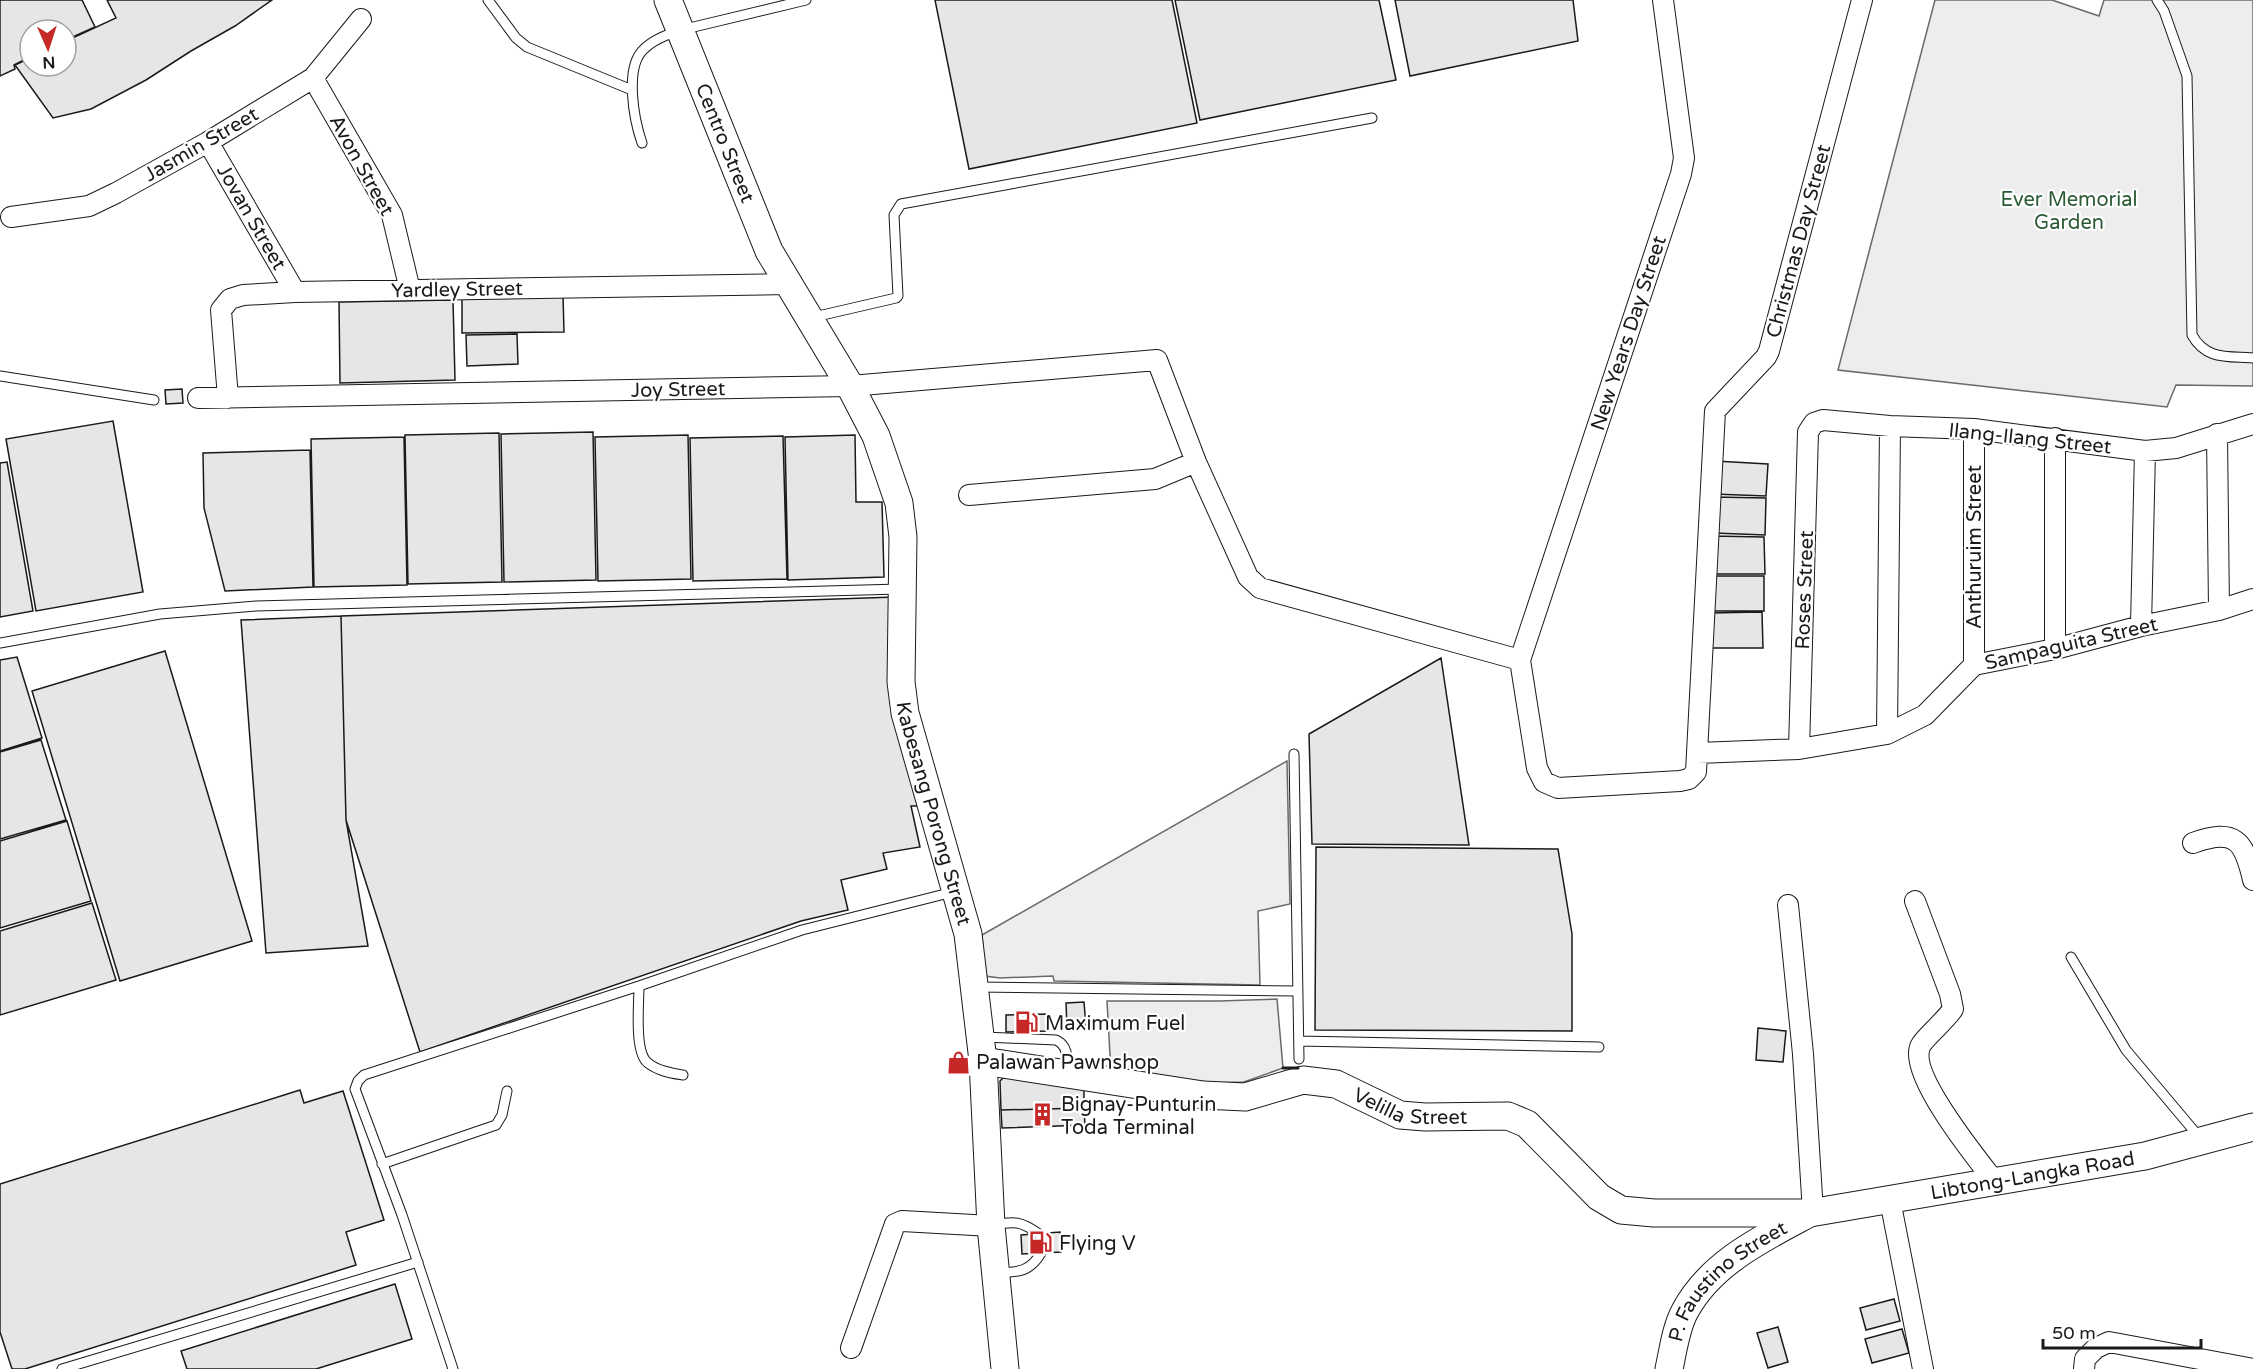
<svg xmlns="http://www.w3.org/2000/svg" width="2253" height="1369" font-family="'Varela Round',sans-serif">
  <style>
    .built { fill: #ededed; stroke: #6a6a6a; stroke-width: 1.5 }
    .building { fill: #e6e6e6; stroke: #1a1a1a; stroke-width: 1.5 }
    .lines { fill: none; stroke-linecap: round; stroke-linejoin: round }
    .lane-casing { stroke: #1a1a1a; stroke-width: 11 }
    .street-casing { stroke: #1a1a1a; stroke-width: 22 }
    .secondary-casing { stroke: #1a1a1a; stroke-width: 29 }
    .lane { stroke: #fff; stroke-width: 9 }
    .street { stroke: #fff; stroke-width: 20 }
    .secondary { stroke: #fff; stroke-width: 27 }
    .wall { stroke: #1a1a1a; stroke-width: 3 }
    .labels { text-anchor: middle; stroke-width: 4.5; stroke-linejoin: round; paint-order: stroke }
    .street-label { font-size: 20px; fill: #1a1a1a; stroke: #fff }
    .park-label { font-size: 20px; fill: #2b5a34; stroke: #fff }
    .poi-label { font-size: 20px; fill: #1a1a1a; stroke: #fff; text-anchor: start }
  </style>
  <rect width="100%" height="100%" fill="#fff"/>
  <path class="built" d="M 1935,0 L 2052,0 L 2099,16 L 2104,0 L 2253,0 L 2253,386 L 2176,385 L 2167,407 L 1838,370 Z
    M 1287,761 L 1290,904 L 1258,911 L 1260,985 L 1054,981 L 1053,976 L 1000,978 L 985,976 L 982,935 Z
    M 1277,999 L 1283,1068 L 1244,1082 L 1211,1083 L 1111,1073 L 1107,1001 L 1220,1001 Z"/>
  <path class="building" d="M 0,0 L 82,0 L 95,27 L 66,40 L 66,30 L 30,30 L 30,57 L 14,65 L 15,69 L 0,76 Z
    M 107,0 L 272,0 L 235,26 L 191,51 L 146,80 L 91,109 L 53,118 L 15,65 L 30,58 L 30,66 L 66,66 L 66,41 L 116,18 Z
    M 935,0 L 1172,0 L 1197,123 L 969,169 Z
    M 1175,0 L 1379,0 L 1396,80 L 1200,120 Z
    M 1395,0 L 1573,0 L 1578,41 L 1410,76 Z
    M 563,295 L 564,332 L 462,333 L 462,297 Z
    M 453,300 L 455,380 L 340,383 L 339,302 Z
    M 517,334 L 518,364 L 467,366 L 466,335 Z
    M 182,389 L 183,403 L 166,404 L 165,390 Z
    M 113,421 L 143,592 L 36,611 L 6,439 Z
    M 593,432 L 596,580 L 504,582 L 501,434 Z
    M 499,433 L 502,582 L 408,584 L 405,435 Z
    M 688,435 L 691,579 L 598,581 L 595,437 Z
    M 855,435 L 856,502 L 882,502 L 884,577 L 788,580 L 785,437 Z
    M 783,436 L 787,579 L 693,581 L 690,438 Z
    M 404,437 L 407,585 L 314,587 L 311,439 Z
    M 310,450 L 313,587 L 225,591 L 204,508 L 203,453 Z
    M 1715,461 L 1768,464 L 1766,496 L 1713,494 Z
    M 7,462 L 33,611 L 0,617 L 0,463 Z
    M 1715,497 L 1766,498 L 1765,535 L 1714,533 Z
    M 1712,536 L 1764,537 L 1765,574 L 1711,574 Z
    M 1710,576 L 1764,576 L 1764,611 L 1710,611 Z
    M 895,597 L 927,806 L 911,806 L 920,847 L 883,853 L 887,869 L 841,880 L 848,910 L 801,921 L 420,1052 L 346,820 L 341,616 Z
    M 1762,612 L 1763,648 L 1709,648 L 1709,613 Z
    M 341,616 L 346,820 L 368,946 L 266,953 L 241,620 Z
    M 165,651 L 252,941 L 120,981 L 32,691 Z
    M 17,657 L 42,738 L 0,751 L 0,660 Z
    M 1441,658 L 1469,845 L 1312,844 L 1309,734 Z
    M 41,740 L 66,820 L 0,839 L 0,752 Z
    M 67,821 L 91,901 L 0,928 L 0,841 Z
    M 1316,847 L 1558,849 L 1572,934 L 1572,1031 L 1315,1030 Z
    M 92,903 L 116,980 L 0,1015 L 0,931 Z
    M 1084,1002 L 1086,1027 L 1067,1028 L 1066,1003 Z
    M 1048,1014 L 1049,1031 L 1006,1032 L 1006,1015 Z
    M 1758,1028 L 1786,1031 L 1783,1062 L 1756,1060 Z
    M 1006,1075 L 1084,1087 L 1084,1108 L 1001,1110 L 1000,1081 Z
    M 300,1090 L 304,1103 L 343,1091 L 384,1220 L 346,1232 L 356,1265 L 25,1369 L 12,1369 L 0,1332 L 0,1184 Z
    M 1084,1108 L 1085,1125 L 1002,1128 L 1001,1110 Z
    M 1060,1232 L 1061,1252 L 1022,1254 L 1021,1235 Z
    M 395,1284 L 412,1339 L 316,1369 L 187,1369 L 181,1351 Z
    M 1894,1299 L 1900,1321 L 1866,1330 L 1860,1308 Z
    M 1778,1327 L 1788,1362 L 1768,1368 L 1757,1333 Z
    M 1902,1329 L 1909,1353 L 1872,1363 L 1865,1339 Z"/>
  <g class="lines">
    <defs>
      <path id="lane" d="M 488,0 L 516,38 L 527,47 L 632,90
        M 2157,0 L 2164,11 L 2187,76 L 2192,335 C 2206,360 2227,356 2253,358
        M 642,143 C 634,120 624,67 644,49 C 654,39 668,34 681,30 L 806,0
        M 814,317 L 896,298 L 898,296 L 894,215 L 901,204 L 1372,118
        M 0,376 L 154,400
        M 0,643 L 160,614 L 256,606 L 900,589
        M 1294,754 L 1299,1059
        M 2071,957 L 2126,1050 L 2200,1138
        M 639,986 C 639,1004 634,1053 648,1063 C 658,1071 671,1073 683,1075
        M 976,987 L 1298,991
        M 984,1037 L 1056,1040 C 1069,1046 1067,1059 1067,1072
        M 1299,1041 L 1599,1047
        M 382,1164 L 496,1125 L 502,1115 L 507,1091
        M 994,1225 C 1014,1221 1021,1221 1039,1234
        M 998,1273 C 1018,1272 1030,1272 1041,1253
        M 62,1369 L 418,1262
        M 453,1369 L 402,1215 L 355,1089 L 358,1081 L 364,1075 L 639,986 L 802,930 L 953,892"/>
      <path id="street" d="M 1663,0 L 1684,158 L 1681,174 L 1520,660 L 1537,768 L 1544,782 L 1558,788 L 1680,781 L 1689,779 L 1696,772 L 1715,411 L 1766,357 L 1769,351 L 1862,0
        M 313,78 L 392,215 L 410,290
        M 208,142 L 295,292
        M 11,217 L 89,206 L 116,193 L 208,142 L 313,78 L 361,19
        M 198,398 L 850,386 L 1157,360 L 1196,462 L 1248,577 L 1260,588 L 1520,660
        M 228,398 L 221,310 L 230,299 L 243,295 L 295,292 L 788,284
        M 2217,434 L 2219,610
        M 2055,438 L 2055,649
        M 969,495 L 1155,479 L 1196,462
        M 2141,626 L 2145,451
        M 1974,665 L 1974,429
        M 1887,734 L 1890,426
        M 1799,749 L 1808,432 L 1814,423 L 1823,420 L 1890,426 L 1974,429 L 2145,451 L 2176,448 L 2253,424
        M 1698,753 L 1799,749 L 1887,734 L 1925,715 L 1974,665 L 2055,649 L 2141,626 L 2219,610 L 2253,599
        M 2193,843 C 2235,828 2244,840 2253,880
        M 1915,901 L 1950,994 L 1953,1009 C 1946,1020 1922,1040 1920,1047 C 1909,1075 1977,1159 1995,1182
        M 1788,905 L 1803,1054 L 1813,1212
        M 1890,1200 L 1923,1369
        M 851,1348 L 895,1224 L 902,1221 L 991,1226
        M 2084,1369 L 2085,1359 L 2096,1348 L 2109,1342 L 2253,1369"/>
      <g id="secondary">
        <path id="s1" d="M 668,0 L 769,251 L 850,386 L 876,436 L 899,503 L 903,537 L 901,682 L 905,713 L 968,934 L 983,1061 L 991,1226 L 1005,1369"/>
        <path id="s2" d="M 983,1061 L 1203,1095 L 1245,1097 L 1303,1080 L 1336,1084 L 1400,1115 L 1425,1117 L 1508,1116 L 1527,1124 L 1599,1197 L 1621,1210 L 1654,1213 L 1810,1213 L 2145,1156 L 2253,1127"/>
        <path id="s3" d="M 1669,1369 C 1673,1351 1676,1327 1685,1311 C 1710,1264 1761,1239 1806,1215"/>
      </g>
    </defs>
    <use href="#lane" class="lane-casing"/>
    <use href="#street" class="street-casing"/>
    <use href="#secondary" class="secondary-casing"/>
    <use href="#lane" class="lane"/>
    <use href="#street" class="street"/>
    <use href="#secondary" class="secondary"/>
    <path class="wall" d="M 1283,1068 L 1298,1068"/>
  </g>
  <defs>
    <symbol id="fuel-bare" viewBox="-9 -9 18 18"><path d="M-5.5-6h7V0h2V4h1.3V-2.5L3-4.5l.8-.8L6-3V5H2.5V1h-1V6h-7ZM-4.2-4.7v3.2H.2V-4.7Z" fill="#c62828" stroke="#fff" stroke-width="2.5" paint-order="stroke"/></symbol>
    <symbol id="shop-bare" viewBox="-9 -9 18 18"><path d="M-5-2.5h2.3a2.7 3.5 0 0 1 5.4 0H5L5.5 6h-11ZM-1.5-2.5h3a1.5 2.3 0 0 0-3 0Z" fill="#c62828" stroke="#fff" stroke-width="2.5" paint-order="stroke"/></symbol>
    <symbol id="building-bare" viewBox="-9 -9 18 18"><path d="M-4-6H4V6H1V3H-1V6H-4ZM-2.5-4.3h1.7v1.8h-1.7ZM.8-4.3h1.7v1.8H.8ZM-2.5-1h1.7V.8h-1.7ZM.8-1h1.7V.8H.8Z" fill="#c62828" stroke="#fff" stroke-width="2.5" paint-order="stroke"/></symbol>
  </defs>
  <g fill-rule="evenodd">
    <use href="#fuel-bare" x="1010" y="1006" width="33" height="33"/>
    <use href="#shop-bare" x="942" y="1046" width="33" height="33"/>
    <use href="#building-bare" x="1026" y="1098" width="33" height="33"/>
    <use href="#fuel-bare" x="1024" y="1226" width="33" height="33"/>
  </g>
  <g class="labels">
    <g class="street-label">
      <text dy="7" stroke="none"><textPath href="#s1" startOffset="154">Centro Street</textPath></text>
      <text transform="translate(201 144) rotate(-30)" y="7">Jasmin Street</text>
      <text transform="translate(362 165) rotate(61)" y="7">Avon Street</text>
      <text transform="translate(252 217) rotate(60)" y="7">Jovan Street</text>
      <text transform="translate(1798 241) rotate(-75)" y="7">Christmas Day Street</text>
      <text transform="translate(457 289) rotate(-1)" y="7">Yardley Street</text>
      <text transform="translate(1628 333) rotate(-72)" y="7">New Years Day Street</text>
      <text transform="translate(678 389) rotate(-1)" y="7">Joy Street</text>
      <text transform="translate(2030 438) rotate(6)" y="7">Ilang-Ilang Street</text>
      <text transform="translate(1974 547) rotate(-90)" y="7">Anthuruim Street</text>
      <text transform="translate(1804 590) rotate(-88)" y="7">Roses Street</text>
      <text transform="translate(2071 643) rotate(-13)" y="7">Sampaguita Street</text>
      <text dy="7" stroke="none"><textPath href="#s1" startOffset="870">Kabesang Porong Street</textPath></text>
      <text dy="7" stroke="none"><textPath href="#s2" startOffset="438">Velilla Street</textPath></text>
      <text dy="7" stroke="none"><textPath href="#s2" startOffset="1101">Libtong-Langka Road</textPath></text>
      <text dy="7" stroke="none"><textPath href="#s3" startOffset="111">P. Faustino Street</textPath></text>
    </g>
    <g class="park-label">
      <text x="2069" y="206">Ever Memorial<tspan x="2069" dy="23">Garden</tspan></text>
    </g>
    <g class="poi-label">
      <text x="1045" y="1030">Maximum Fuel</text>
      <text x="976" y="1069">Palawan Pawnshop</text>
      <text x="1061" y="1111">Bignay-Punturin<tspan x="1061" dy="23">Toda Terminal</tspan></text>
      <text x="1059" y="1250">Flying V</text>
    </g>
  </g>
  <g transform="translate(48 48) rotate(177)"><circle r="28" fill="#ffffff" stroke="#a3a3a3" stroke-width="1.5"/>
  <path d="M0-4.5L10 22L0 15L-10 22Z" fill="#c62828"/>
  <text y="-9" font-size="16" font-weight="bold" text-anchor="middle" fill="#1a1a1a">N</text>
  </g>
  <path d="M2043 1339v9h158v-9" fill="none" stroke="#1a1a1a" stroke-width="3"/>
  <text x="2052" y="1339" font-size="18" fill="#1a1a1a" stroke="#ffffff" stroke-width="4.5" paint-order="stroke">50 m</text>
</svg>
